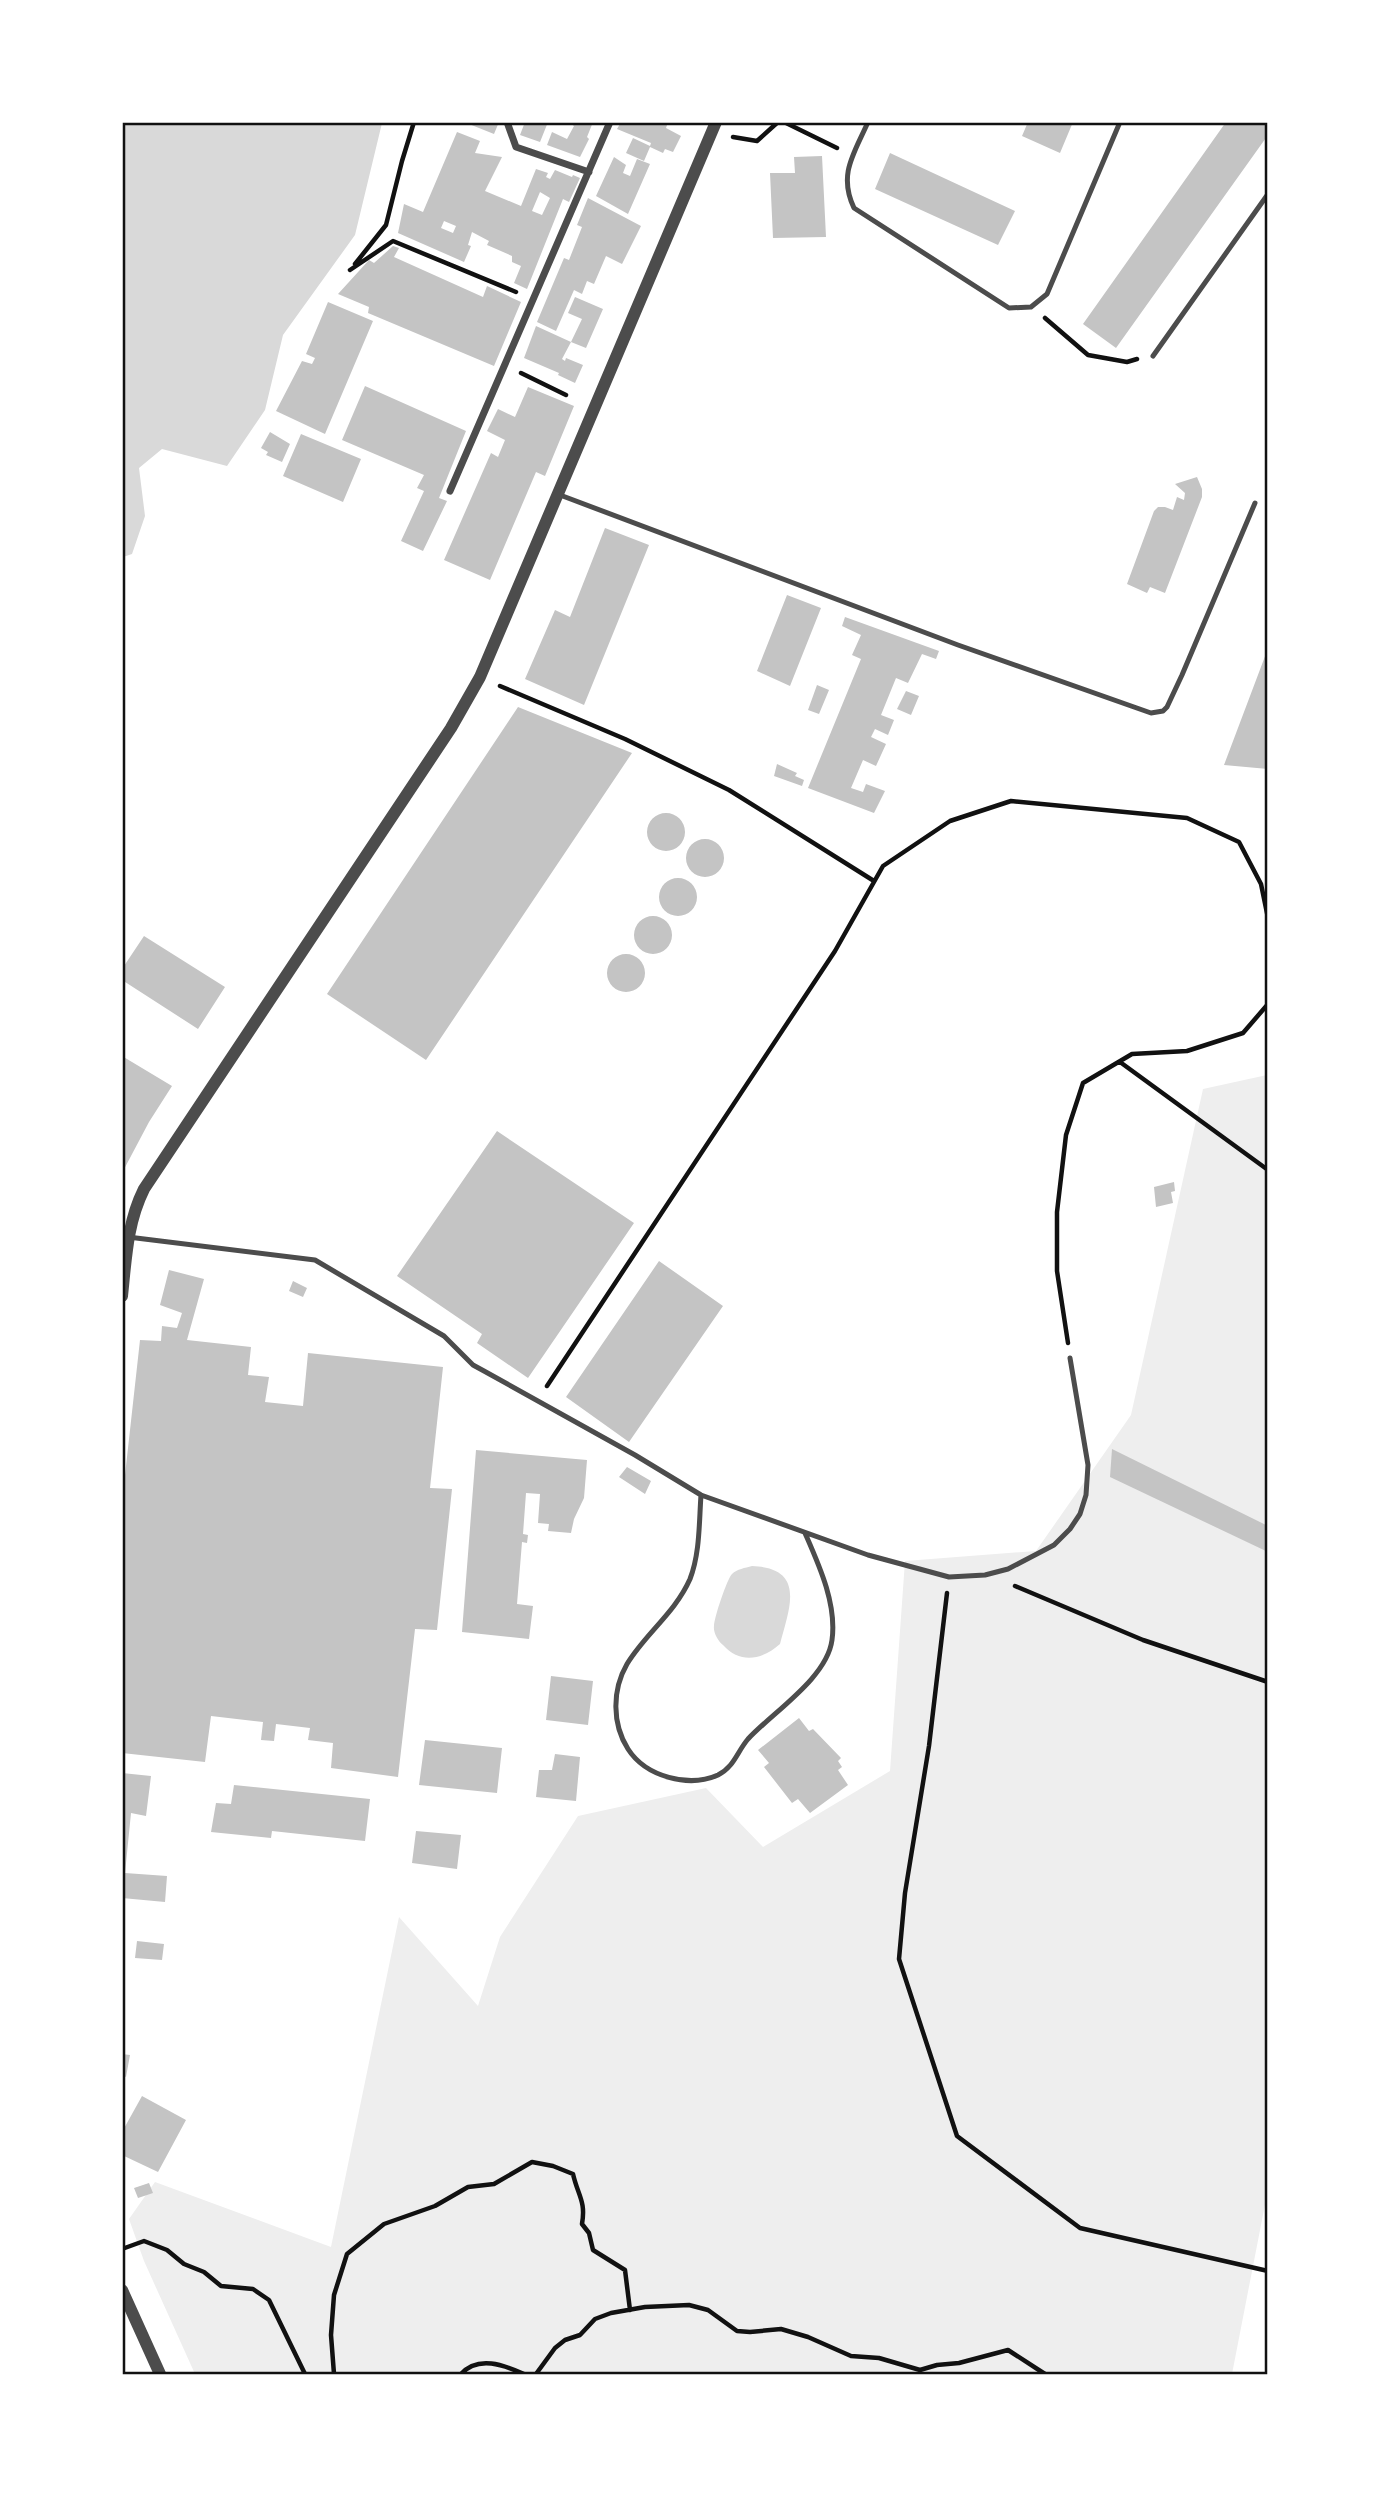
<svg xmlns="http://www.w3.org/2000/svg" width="1390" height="2497" font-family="'Golos Text',sans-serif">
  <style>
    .green { fill: #eee }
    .water { fill: #d9d9d9 }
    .building { fill: #c4c4c4; fill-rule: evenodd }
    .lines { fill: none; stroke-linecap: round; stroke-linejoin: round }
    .path { stroke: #111; stroke-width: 4.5 }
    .service { stroke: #4c4c4c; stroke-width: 5 }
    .minor { stroke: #4c4c4c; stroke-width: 7 }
    .tertiary { stroke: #4c4c4c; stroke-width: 12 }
    .neatline { fill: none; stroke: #111; stroke-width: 2.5 }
  </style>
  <rect width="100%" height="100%" fill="#fff"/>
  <path class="green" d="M 1267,1075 L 1268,2189 L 1232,2374 L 195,2374 L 144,2261 L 129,2219 L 155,2182 L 331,2247 L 399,1917 L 478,2006 L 500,1937 L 578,1816 L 706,1788 L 763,1847 L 890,1771 L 905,1561 L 1036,1551 L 1131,1415 L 1203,1089 Z"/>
  <path class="water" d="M 123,122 L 382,123 L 355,235 L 283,335 L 265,410 L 227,466 L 162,449 L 139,468 L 145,516 L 132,554 L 123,557 Z
    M 752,1566 C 807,1568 789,1609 780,1644 C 762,1660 740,1664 723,1645 C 718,1641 713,1632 714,1626 C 714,1618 727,1579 732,1574 C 737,1569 745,1568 752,1566 Z"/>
  <path class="building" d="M 464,122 L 499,122 L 494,134 Z
    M 525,122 L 548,122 L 540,142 L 520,135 Z
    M 569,122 L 593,122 L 587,137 L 589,139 L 580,157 L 547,145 L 552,132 L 567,139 L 574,126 Z
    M 621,122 L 668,122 L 666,128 L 681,136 L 673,152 L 665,149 L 663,153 L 650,147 L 644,161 L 626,153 L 633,138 L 650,146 L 651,143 L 617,129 Z
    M 1028,122 L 1073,122 L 1060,153 L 1022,136 Z
    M 1226,122 L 1268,122 L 1268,135 L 1116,348 L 1083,324 Z
    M 457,132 L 480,141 L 475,153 L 502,157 L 485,191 L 521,206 L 536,169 L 548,173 L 546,177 L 550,179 L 555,170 L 572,177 L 573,175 L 580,178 L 569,202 L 563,199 L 527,289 L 514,283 L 521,266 L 512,262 L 512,256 L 487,245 L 489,241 L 472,232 L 468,245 L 471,246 L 464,262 L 398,233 L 404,204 L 423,212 ZM 540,192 L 550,198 L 542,215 L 532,211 ZM 444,221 L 456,226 L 453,233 L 441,228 Z
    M 890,153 L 1015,211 L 998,245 L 875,189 Z
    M 822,156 L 826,237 L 773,238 L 770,173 L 795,173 L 794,157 Z
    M 614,157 L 626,165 L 623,173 L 630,176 L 637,159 L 650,164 L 628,214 L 596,196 Z
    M 588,198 L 641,226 L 622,264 L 606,256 L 594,284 L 587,281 L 582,294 L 574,290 L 556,331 L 537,322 L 564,258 L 569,260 L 582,227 L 577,225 Z
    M 393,246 L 399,248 L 394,257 L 483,297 L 487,286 L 521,302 L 494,366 L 368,313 L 369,307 L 338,294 L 369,260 L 374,263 Z
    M 575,297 L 603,309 L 586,348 L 571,342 L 582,319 L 568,313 Z
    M 328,302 L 373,321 L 325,434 L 276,411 L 302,361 L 312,364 L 315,358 L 306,354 Z
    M 536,326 L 571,342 L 562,359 L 565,361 L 566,358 L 583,365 L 575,383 L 558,375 L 559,373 L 524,358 Z
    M 365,386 L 466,431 L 439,498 L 447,501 L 423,551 L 401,541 L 424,491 L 417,488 L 424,475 L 342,440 Z
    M 528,387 L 574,406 L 545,476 L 536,472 L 490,580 L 444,560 L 491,453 L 498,457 L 505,440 L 487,431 L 498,409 L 515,417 Z
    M 270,432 L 290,444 L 282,462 L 266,455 L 268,452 L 261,448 Z
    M 301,434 L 361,459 L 343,502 L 283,476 Z
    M 1197,477 L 1202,489 L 1202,497 L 1165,593 L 1150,587 L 1147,593 L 1127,584 L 1154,511 L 1158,507 L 1165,507 L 1173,510 L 1177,497 L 1184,500 L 1185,493 L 1175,484 Z
    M 605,528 L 649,545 L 584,705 L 525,679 L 555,610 L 570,617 Z
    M 787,595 L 821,608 L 790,686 L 757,671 Z
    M 845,617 L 939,651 L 936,659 L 922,654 L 908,683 L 896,678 L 881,715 L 894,720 L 888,735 L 875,729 L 871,737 L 886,744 L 876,766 L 863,760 L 851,788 L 863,792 L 866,784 L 885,791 L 874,813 L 808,788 L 861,659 L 852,655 L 861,635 L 842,626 Z
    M 1268,651 L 1268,769 L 1224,765 L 1267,651 Z
    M 817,685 L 829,690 L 819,714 L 808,710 Z
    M 906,691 L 919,696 L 911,715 L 897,709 Z
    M 518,707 L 632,753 L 426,1060 L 327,994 Z
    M 777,764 L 797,773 L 795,776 L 804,780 L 802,786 L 774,776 Z
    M647 832a19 19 0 1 1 38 0a19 19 0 1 1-38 0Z
    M686 858a19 19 0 1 1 38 0a19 19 0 1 1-38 0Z
    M659 897a19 19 0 1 1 38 0a19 19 0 1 1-38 0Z
    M634 935a19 19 0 1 1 38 0a19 19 0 1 1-38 0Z
    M 144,936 L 225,987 L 198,1029 L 122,980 L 122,969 Z
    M607 973a19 19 0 1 1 38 0a19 19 0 1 1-38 0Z
    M 122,1056 L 172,1086 L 149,1122 L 122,1173 Z
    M 497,1131 L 634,1223 L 528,1378 L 477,1343 L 482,1334 L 397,1276 Z
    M 1174,1182 L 1175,1191 L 1171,1192 L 1173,1203 L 1156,1207 L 1154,1187 Z
    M 659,1261 L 723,1306 L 629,1442 L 566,1397 Z
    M 169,1270 L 204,1279 L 187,1340 L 251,1347 L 248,1375 L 269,1377 L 265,1402 L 303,1406 L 308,1353 L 443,1367 L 430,1488 L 452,1489 L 437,1630 L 415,1629 L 398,1777 L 331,1768 L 333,1743 L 308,1740 L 310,1728 L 276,1724 L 274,1741 L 261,1740 L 263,1722 L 211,1716 L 205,1762 L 122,1753 L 122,1502 L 140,1340 L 161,1341 L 162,1326 L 177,1328 L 182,1313 L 160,1305 Z
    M 293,1281 L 307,1288 L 303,1297 L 289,1291 Z
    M 1112,1449 L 1268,1526 L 1268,1552 L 1110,1477 Z
    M 476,1450 L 587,1460 L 584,1498 L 574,1519 L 571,1533 L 548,1531 L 549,1524 L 538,1523 L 540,1494 L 526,1493 L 523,1534 L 528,1535 L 527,1543 L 522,1542 L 517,1604 L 533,1606 L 529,1639 L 462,1632 Z
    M 627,1467 L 651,1481 L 645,1494 L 619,1477 Z
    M 551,1676 L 593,1681 L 588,1725 L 546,1720 Z
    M 799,1718 L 809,1731 L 813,1729 L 841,1758 L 838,1761 L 842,1767 L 838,1770 L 848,1785 L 810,1813 L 798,1799 L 792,1803 L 764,1767 L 769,1763 L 758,1750 Z
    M 425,1740 L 502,1748 L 497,1793 L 419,1785 Z
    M 555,1754 L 580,1757 L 576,1801 L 536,1797 L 539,1770 L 552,1770 Z
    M 122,1773 L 151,1776 L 146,1816 L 131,1813 L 125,1873 L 122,1872 Z
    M 234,1785 L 370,1799 L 365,1841 L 272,1831 L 271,1838 L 211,1832 L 216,1803 L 231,1804 Z
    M 416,1831 L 461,1835 L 457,1869 L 412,1863 Z
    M 125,1873 L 167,1876 L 165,1902 L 122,1898 Z
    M 137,1941 L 164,1944 L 162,1960 L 135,1958 Z
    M 122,2054 L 130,2055 L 126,2077 L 122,2075 Z
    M 142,2096 L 186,2120 L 158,2172 L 122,2155 L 122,2132 Z
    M 149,2183 L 153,2193 L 138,2198 L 134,2188 Z"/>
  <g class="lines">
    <path class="path" d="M 784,122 L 837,148
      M 733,137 L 757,141 L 778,122
      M 355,264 L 386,225 L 402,161 L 414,122
      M 350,270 L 393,241 L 516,292
      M 1045,318 L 1088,355 L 1127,362 L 1137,359
      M 521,373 L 566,395
      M 500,686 L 625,739 L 729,790 L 874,881
      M 1120,1062 L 1268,1170
      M 1068,1343 L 1057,1271 L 1057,1212 L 1066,1135 L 1083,1083 L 1132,1054 L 1187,1051 L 1243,1033 L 1268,1004
      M 547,1386 L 835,951 L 883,866 L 950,821 L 1011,801 L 1187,818 L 1239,842 L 1261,884 L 1268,918
      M 1015,1586 L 1143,1640 L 1268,1682
      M 947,1593 L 929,1746 L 905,1893 L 899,1959 L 957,2136 L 1080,2228 L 1268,2271
      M 122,2249 L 144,2241 L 167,2250 L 184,2264 L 204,2272 L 221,2286 L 253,2289 L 269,2300 L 305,2374
      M 334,2374 L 331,2335 L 334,2295 L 347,2254 L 384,2224 L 435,2206 L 468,2187 L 494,2184 L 532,2162 L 553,2166 L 573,2174 C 578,2196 586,2201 582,2224 L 589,2233 L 593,2250 L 625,2270 L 630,2310
      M 461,2374 C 478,2355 504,2365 524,2374
      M 536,2374 L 555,2348 L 565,2340 L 580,2335 L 595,2319 L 611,2313 L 645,2307 L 689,2305 L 708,2310 L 737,2331 L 750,2332 L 781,2329 L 808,2337 L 851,2356 L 879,2358 L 920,2370 L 937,2365 L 959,2363 L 1008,2350 L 1045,2374"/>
    <path class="service" d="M 868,122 C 854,154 838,174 854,208 L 1009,308 L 1031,307 L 1047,294 L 1120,122
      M 1153,356 L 1268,194
      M 560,495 L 958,645 L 1151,713 L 1163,711 L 1167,707 L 1182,675 L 1255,503
      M 128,1237 L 315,1260 L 444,1336 L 473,1365 L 484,1371 L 635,1455 L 701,1495 L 868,1555 L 949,1577 L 985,1575 L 1008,1569 L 1054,1545 L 1070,1529 L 1080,1514 L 1086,1495 L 1088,1465 L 1070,1358
      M 701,1495 C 699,1523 700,1553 690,1579 C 675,1613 645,1634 627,1664 C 612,1690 612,1724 628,1749 C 646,1777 689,1788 718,1775 C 734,1767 737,1752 748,1739 C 773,1712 827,1678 832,1640 C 837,1604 819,1565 805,1533"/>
    <path class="minor" d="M 507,122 L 516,147 L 589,172
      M 450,491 L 610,122"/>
    <path class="tertiary" d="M 122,1296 C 126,1259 127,1223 144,1189 L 451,728 L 480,677 L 716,122
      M 122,2290 L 160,2374"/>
  </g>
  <rect width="1390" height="2497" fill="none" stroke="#ffffff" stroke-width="248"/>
  <rect x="124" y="124" width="1142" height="2249" class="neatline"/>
</svg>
